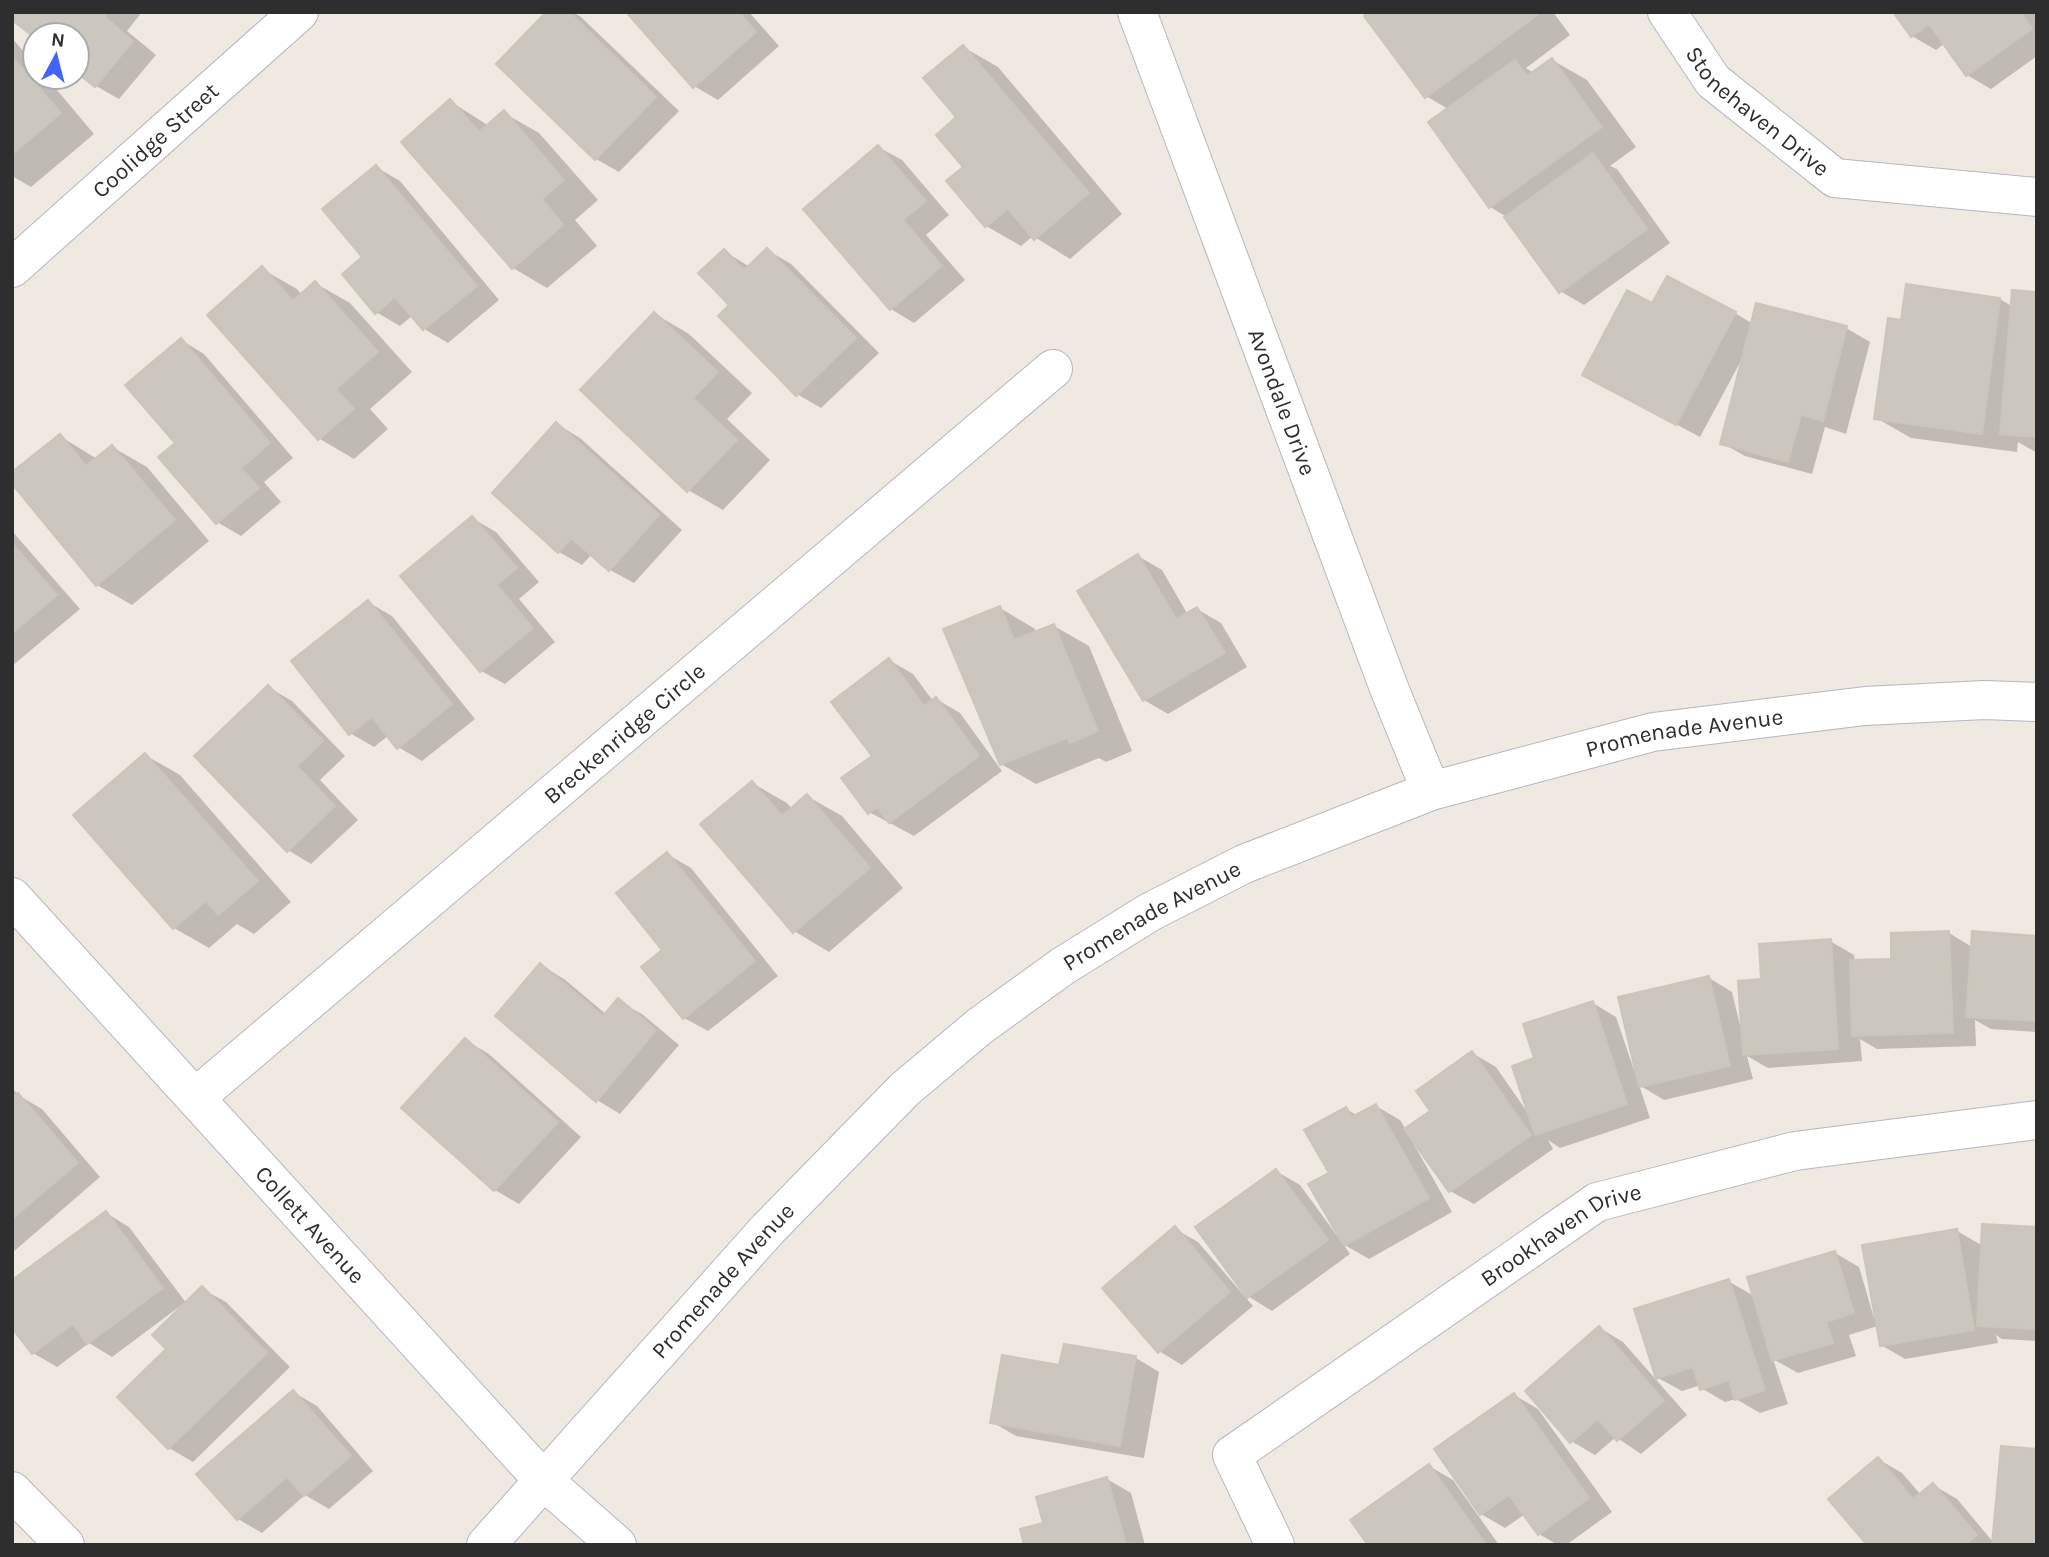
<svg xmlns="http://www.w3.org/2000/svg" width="2049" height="1557" font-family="Karla,sans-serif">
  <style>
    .shadow { fill: #0003 }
    .building { fill: #cbc7bf; stroke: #cbc5ba; stroke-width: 2 }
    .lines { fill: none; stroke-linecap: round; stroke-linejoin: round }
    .street-casing { stroke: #b4b7c1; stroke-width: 40 }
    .secondary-casing { stroke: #b4b7c1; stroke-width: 40 }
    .street { stroke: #fff; stroke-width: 38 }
    .secondary { stroke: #fff; stroke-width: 38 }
    .labels { text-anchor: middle; stroke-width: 6; stroke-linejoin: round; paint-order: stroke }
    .street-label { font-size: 23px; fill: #2e2e2e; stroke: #fff }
  </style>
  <rect width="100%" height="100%" fill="#efe9e1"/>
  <path class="shadow" d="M 12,12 L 142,12 L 127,31 L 156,55 L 119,99 L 96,86 L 77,70 L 77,35 L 35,36 Z
    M 549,12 L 573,12 L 581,17 L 679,111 L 619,172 L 596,159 Z
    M 628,12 L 749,12 L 779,46 L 718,100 L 694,86 Z
    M 1371,12 L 1553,12 L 1570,35 L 1526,68 L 1534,73 L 1552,60 L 1587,80 L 1636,147 L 1610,166 L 1617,169 L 1670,243 L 1584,305 L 1560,291 L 1507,217 L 1490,207 L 1448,109 L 1426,96 Z
    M 1895,12 L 2033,12 L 2037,17 L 2037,56 L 1991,89 L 1967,75 L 1945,43 L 1936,50 L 1912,36 Z
    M 12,38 L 35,65 L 35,77 L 46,77 L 94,134 L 31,187 L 12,176 Z
    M 963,47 L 998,67 L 1122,214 L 1070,259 L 1033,236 L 1021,246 L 986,226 L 966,167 L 958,118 Z
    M 450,101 L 489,126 L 504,113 L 539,133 L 598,200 L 575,220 L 597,246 L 547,288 L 513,268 Z
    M 878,147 L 902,160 L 949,215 L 926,235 L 965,280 L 914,323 L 891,309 Z
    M 376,167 L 400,181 L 499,300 L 448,343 L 424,329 L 413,315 L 400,326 L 376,312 L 364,257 Z
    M 767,250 L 791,264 L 879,353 L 821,408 L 797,394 L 731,305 L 724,251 L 750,267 Z
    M 262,269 L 297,289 L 302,295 L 315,283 L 350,303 L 412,372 L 370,409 L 388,429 L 354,459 L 320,439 L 209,315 Z
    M 2037,294 L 2037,453 L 2018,442 L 2017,452 L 1911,438 L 1876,418 L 1902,322 L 2000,299 L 2013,307 Z
    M 1652,306 L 1735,313 L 1753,324 L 1846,328 L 1870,342 L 1846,434 L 1825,427 L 1812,474 L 1745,456 L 1722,443 L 1743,357 L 1700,437 L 1608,388 Z
    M 655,314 L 689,334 L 752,393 L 727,419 L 770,460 L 723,510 L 688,490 Z
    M 181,340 L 204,354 L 293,458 L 264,482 L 281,502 L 241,536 L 217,522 L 178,444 Z
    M 557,424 L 580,438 L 682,530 L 634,583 L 610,570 L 592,554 L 582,565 L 559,552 Z
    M 60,436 L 97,459 L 112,447 L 147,467 L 209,541 L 132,605 L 97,585 Z
    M 472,518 L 496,532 L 539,582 L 519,599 L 555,642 L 505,684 L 481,671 Z
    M 12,531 L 80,609 L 12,666 Z
    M 1138,556 L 1162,570 L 1188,615 L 1197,609 L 1221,623 L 1247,667 L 1168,714 L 1144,700 Z
    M 368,602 L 392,616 L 475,719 L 422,761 L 398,747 L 389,735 L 374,747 L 350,733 Z
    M 1000,608 L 1035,629 L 1036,633 L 1054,626 L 1089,646 L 1132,751 L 1106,762 L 1099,758 L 1036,784 L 1001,764 Z
    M 889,660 L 913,674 L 933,701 L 936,699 L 960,713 L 1002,771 L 914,836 L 869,812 L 874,756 Z
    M 268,687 L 292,701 L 345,756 L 320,780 L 358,820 L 311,864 L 288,850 Z
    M 145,755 L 180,775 L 291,902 L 254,934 L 237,924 L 209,948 L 174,928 L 76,815 Z
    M 752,783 L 787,803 L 792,809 L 807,796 L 842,816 L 903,888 L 829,952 L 794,931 Z
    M 667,854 L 691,868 L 778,976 L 708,1031 L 684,1018 L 665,950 Z
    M 1949,933 L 1972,947 L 2037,938 L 2037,1032 L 1991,1029 L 1975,1020 L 1976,1046 L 1877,1049 L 1860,1039 L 1862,1061 L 1768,1068 L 1747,1056 L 1753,1079 L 1664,1100 L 1639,1085 L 1650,1118 L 1560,1148 L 1548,1140 L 1553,1149 L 1474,1204 L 1450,1191 L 1414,1140 L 1412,1141 L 1452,1212 L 1369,1259 L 1343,1244 L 1350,1254 L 1272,1311 L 1246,1295 L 1276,1171 L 1300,1185 L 1338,1237 L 1340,1236 L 1331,1173 L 1346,1109 L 1358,1116 L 1376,1106 L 1400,1120 L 1406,1130 L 1432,1112 L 1472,1053 L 1496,1067 L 1528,1113 L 1536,1059 L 1593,1003 L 1616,1017 L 1634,1070 L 1709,978 L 1732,992 L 1740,1025 L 1742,1025 L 1763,981 L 1830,941 L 1854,955 L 1855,962 L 1893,961 Z
    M 541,965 L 564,979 L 607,1015 L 618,1001 L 642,1014 L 679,1045 L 620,1114 L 597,1100 Z
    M 465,1040 L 489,1054 L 581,1137 L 519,1204 L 495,1190 L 404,1108 Z
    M 12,1088 L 17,1093 L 16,1094 L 42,1109 L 100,1177 L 12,1253 Z
    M 106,1213 L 129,1227 L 187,1304 L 202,1289 L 226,1302 L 290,1367 L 193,1462 L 169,1448 L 120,1397 L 168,1349 L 185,1305 L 183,1304 L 112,1357 L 89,1343 L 57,1367 L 33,1353 Z
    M 1175,1229 L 1198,1242 L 1253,1306 L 1182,1365 L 1159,1351 Z
    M 2037,1229 L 2037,1341 L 2002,1339 L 1996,1335 L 1998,1343 L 1905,1359 L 1881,1345 L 1878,1326 L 1849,1335 L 1856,1356 L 1798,1373 L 1773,1359 L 1788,1404 L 1760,1413 L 1736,1399 L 1725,1402 L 1701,1388 L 1701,1385 L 1682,1391 L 1658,1378 L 1728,1281 L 1754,1296 L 1835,1253 L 1859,1267 L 1874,1318 L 1957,1231 L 1983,1246 Z
    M 1600,1328 L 1623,1342 L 1687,1415 L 1641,1454 L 1616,1437 L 1595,1455 L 1571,1441 Z
    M 1136,1358 L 1159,1372 L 1144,1458 L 1016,1436 L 992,1422 L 1061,1367 Z
    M 293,1392 L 317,1406 L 373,1471 L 329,1509 L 305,1495 L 262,1533 L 238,1519 Z
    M 1514,1395 L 1538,1409 L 1612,1512 L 1566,1545 L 1558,1545 L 1539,1534 L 1525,1514 L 1505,1528 L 1481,1514 Z
    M 1878,1459 L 1902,1473 L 1921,1495 L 1933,1485 L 1957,1499 L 1994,1543 L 2037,1545 L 1869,1545 Z
    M 1429,1466 L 1453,1480 L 1499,1545 L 1370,1545 Z
    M 1107,1479 L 1131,1493 L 1145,1545 L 1026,1545 L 1045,1524 Z"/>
  <path class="building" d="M 12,12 L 107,12 L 104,16 L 133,41 L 95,87 L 77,73 L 77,35 L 35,35 L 35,38 L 12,20 Z
    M 546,12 L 569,12 L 656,97 L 595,160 L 496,64 Z
    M 626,12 L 739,12 L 756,32 L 693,88 Z
    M 1368,12 L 1535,12 L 1537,15 L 1425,98 L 1364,16 Z
    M 1893,12 L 2021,12 L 2032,29 L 1966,76 L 1929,24 L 1911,37 Z
    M 963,45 L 1089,193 L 1034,240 L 1008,209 L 985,227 L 946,181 L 963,167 L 936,135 L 956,117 L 923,78 Z
    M 12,57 L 61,113 L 12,154 Z
    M 1552,58 L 1602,127 L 1489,208 L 1428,122 L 1515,60 L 1527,76 Z
    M 450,99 L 479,132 L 504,110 L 564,180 L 542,199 L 563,225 L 512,269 L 401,142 Z
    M 878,145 L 926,201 L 903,220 L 942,266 L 890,310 L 803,209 Z
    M 1593,153 L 1647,229 L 1559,293 L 1504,217 Z
    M 376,165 L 477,286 L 423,330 L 395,297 L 375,314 L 342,274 L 362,257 L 322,209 Z
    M 767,248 L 856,338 L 796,396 L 718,316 L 729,305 L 698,273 L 724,249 L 744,270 Z
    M 262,266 L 293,301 L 315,281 L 378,352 L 336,389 L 354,409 L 318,440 L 207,315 Z
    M 1667,276 L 1736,312 L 1676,425 L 1582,375 L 1627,290 L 1652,303 Z
    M 1906,284 L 2000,298 L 1982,434 L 1874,419 L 1888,318 L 1901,320 Z
    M 2012,290 L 2037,292 L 2037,437 L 2000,434 Z
    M 1756,303 L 1847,326 L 1823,421 L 1801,415 L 1788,462 L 1720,444 Z
    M 654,312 L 718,372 L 693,398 L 737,440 L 687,492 L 580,390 Z
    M 181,338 L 270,443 L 241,468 L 259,488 L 216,524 L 158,457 L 175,443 L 125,385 Z
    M 556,422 L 659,515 L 609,571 L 571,538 L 558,553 L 492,493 Z
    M 60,434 L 86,466 L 112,445 L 175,520 L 96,586 L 12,484 L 12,472 Z
    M 472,516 L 517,568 L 497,585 L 533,628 L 480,672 L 400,576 Z
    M 12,543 L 57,595 L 12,633 Z
    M 1138,554 L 1176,619 L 1197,607 L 1225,653 L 1143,701 L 1077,591 Z
    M 368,600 L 452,704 L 397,749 L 372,717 L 349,735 L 291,661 Z
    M 1000,606 L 1014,640 L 1054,624 L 1098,731 L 1070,743 L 1067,738 L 1000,765 L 943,629 Z
    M 889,658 L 924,706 L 936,697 L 979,756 L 889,823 L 877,807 L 868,814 L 841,778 L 872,756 L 831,702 Z
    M 268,685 L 323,741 L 297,766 L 335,806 L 287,852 L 194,756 Z
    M 145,753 L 258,881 L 218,915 L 206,901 L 173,929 L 73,815 Z
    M 752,781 L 782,816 L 807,794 L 870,868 L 793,933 L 700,824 Z
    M 667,852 L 755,961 L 683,1019 L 641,967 L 662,950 L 616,893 Z
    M 1949,931 L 1953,1033 L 1852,1036 L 1850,960 L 1891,959 L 1891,933 Z
    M 1972,931 L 2037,936 L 2037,1021 L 1966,1017 Z
    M 1831,939 L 1838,1049 L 1743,1055 L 1738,981 L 1761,979 L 1759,944 Z
    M 540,963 L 603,1016 L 618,998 L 656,1030 L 596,1102 L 495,1016 Z
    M 1709,976 L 1730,1066 L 1639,1087 L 1618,997 Z
    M 1593,1001 L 1627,1104 L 1535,1135 L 1512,1066 L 1534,1058 L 1523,1024 Z
    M 465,1038 L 558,1122 L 494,1191 L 401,1108 Z
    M 1472,1051 L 1531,1135 L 1449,1192 L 1404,1129 L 1430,1111 L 1416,1091 Z
    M 18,1093 L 78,1163 L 12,1219 L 12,1099 Z
    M 1376,1104 L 1429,1198 L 1344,1246 L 1308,1184 L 1329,1173 L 1304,1130 L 1346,1107 L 1352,1117 Z
    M 1276,1169 L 1328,1240 L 1247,1298 L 1195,1227 Z
    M 106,1211 L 163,1288 L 87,1344 L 73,1324 L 32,1354 L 12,1328 L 12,1280 Z
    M 1982,1224 L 2037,1227 L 2037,1329 L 1977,1326 Z
    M 1175,1226 L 1230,1292 L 1158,1353 L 1102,1288 Z
    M 1957,1229 L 1974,1330 L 1880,1346 L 1862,1245 Z
    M 1835,1251 L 1854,1313 L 1826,1322 L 1833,1343 L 1772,1361 L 1747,1277 Z
    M 1729,1279 L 1765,1390 L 1735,1400 L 1729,1380 L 1700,1390 L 1693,1367 L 1656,1379 L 1634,1309 Z
    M 202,1286 L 267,1353 L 168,1449 L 117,1397 L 166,1349 L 152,1335 Z
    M 1599,1326 L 1664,1401 L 1617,1441 L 1598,1419 L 1570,1443 L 1525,1391 Z
    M 1064,1344 L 1136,1356 L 1120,1446 L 990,1423 L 1002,1355 L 1059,1365 Z
    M 293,1390 L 351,1456 L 304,1496 L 287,1477 L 237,1520 L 196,1474 Z
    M 1514,1393 L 1589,1498 L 1538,1535 L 1509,1495 L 1480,1515 L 1434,1449 Z
    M 2001,1446 L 2037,1449 L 2037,1545 L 1992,1544 Z
    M 1878,1457 L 1913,1499 L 1933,1483 L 1977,1535 L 1965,1545 L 1867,1545 L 1828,1499 Z
    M 1429,1464 L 1485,1543 L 1482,1545 L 1368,1545 L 1350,1520 Z
    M 1107,1477 L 1126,1545 L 1024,1545 L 1020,1529 L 1043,1523 L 1036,1497 Z"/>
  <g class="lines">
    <defs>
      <g id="street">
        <path id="s1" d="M 1137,12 L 1389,688 L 1431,791"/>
        <path id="s2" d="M 1667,12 L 1713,81 L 1835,178 L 2037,197"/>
        <path id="s3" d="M 12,268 L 299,12"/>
        <path id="s4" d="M 196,1097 L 1053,369"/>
        <path d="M 12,1491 L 65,1545"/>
        <path id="s5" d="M 1275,1545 L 1232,1455 L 1597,1202 L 1795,1151 L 2037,1120"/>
      </g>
      <g id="secondary">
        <path id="s6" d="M 12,897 L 543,1480 L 617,1545"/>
        <path id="s7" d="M 486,1545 L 768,1229 L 905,1089 L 980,1026 L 1063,966 L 1150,912 L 1244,864 L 1431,791 L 1653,732 L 1865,706 L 1984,700 L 2037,702"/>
      </g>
    </defs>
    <use href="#street" class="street-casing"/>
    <use href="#secondary" class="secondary-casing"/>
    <use href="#street" class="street"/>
    <use href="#secondary" class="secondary"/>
  </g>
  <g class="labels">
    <g class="street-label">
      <text dy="8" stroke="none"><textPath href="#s2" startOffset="136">Stonehaven Drive</textPath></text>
      <text dy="8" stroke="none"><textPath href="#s3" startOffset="192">Coolidge Street</textPath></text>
      <text dy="8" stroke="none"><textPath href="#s1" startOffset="416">Avondale Drive</textPath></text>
      <text dy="8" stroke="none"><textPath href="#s4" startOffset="562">Breckenridge Circle</textPath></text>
      <text dy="8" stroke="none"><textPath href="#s7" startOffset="1489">Promenade Avenue</textPath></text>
      <text dy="8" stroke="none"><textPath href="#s7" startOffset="922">Promenade Avenue</textPath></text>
      <text dy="8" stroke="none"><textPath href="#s6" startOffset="443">Collett Avenue</textPath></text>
      <text dy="8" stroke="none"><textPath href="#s5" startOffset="497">Brookhaven Drive</textPath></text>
      <text dy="8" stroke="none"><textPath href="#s7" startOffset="355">Promenade Avenue</textPath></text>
    </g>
  </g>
  <rect width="2049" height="1557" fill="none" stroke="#2e2e2e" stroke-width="28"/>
  <g transform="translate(56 56) rotate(7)"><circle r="33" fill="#ffffff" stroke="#ababab" stroke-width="2"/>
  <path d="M0-5L12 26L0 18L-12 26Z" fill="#4264fb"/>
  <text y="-10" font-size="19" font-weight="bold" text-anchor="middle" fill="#2e2e2e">N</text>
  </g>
</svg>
